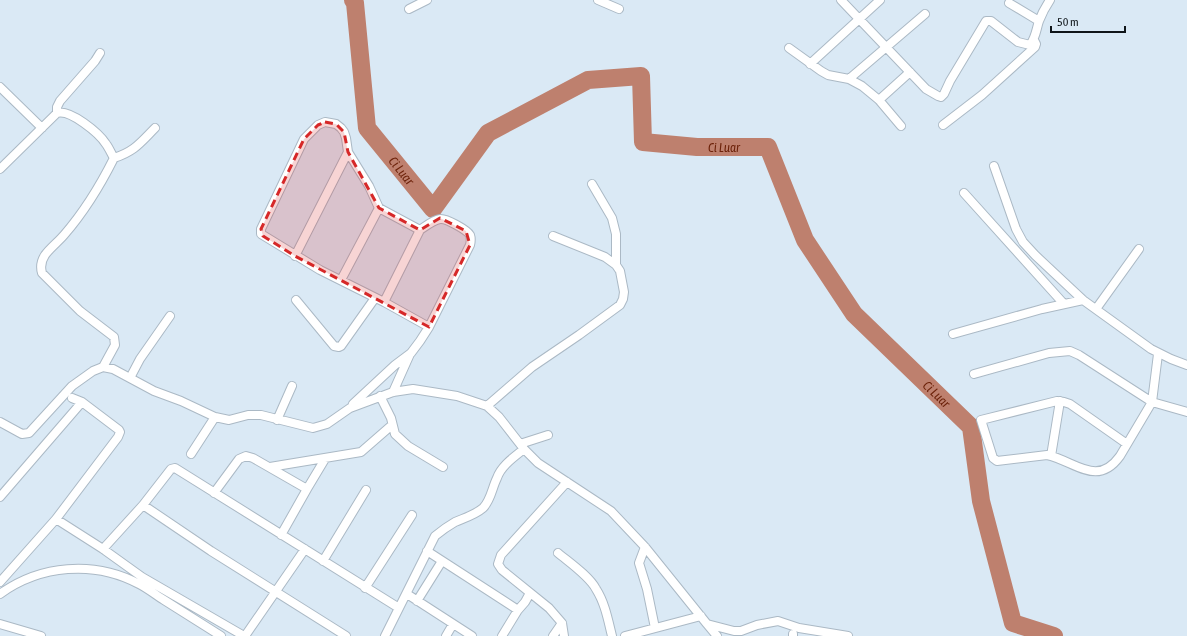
<svg xmlns="http://www.w3.org/2000/svg" width="1187" height="636" font-family="'Asap Condensed',sans-serif">
  <style>
    .lines { fill: none; stroke-linecap: round; stroke-linejoin: round }
    .river { stroke: #be806e; stroke-width: 18 }
    .street-casing { stroke: #abb9c5; stroke-width: 10 }
    .street { stroke: #fff; stroke-width: 8 }
    .marked { fill: #d62828; fill-opacity: 0.2; stroke: #d62828; stroke-width: 3; stroke-dasharray: 8 5; stroke-linejoin: round }
    .labels { text-anchor: middle; stroke-width: 4; stroke-linejoin: round; paint-order: stroke }
    .water-label { font-size: 13px; font-style: italic; fill: #6d220a; stroke: #dae9f5 }
  </style>
  <rect width="100%" height="100%" fill="#dae9f5"/>
  <g class="lines">
    <path class="river" id="s1" d="M 353,0 L 355,3 L 367,128 L 433,209 L 488,133 L 588,80 L 641,76 L 643,142 L 697,147 L 768,147 L 805,240 L 854,314 L 971,427 L 981,501 L 1013,623 L 1054,636"/>
    <defs>
      <path id="street" d="M 598,0 L 619,9
        M 841,0 L 926,89 L 938,96 L 941,97 L 944,94 L 950,81 L 986,21 L 991,21 L 1018,42 L 1030,45 C 1036,37 1036,30 1039,21 C 1042,13 1046,6 1050,0
        M 1009,3 L 1039,21
        M 409,9 L 427,0
        M 789,48 L 821,71 L 828,75 L 849,79 L 862,86 L 879,100 L 901,126
        M 810,64 L 880,0
        M 849,79 L 925,14
        M 0,87 L 42,128
        M 879,100 L 910,72
        M 57,113 L 57,107 L 60,101 L 95,61 L 100,53
        M 943,125 L 982,95 L 1035,47 L 1036,44 L 1034,40
        M 994,166 L 1016,229 L 1023,242 L 1035,255 L 1083,300 L 1151,349 L 1171,359 L 1187,365
        M 0,169 L 57,113 C 70,109 99,133 106,144 C 109,148 111,153 114,158
        M 592,184 L 612,218 L 616,234 L 616,265
        M 964,193 L 1064,304
        M 295,256 L 348,152
        M 341,280 L 379,208
        M 296,300 L 334,346 L 339,347 L 341,346 L 375,298
        M 384,302 L 420,230
        M 1096,309 L 1139,249
        M 953,334 L 1042,309 L 1083,300
        M 103,367 L 115,345 L 114,337 L 80,311 L 42,273 C 40,266 41,261 45,255 C 50,248 58,242 64,235 C 84,212 100,186 114,158 C 135,151 140,143 155,128
        M 974,374 L 1049,353 L 1070,351 L 1079,355 L 1152,402 L 1187,412
        M 130,378 L 140,359 L 170,316
        M 393,392 L 410,354
        M 380,396 L 391,418 L 395,434 L 408,446 L 443,467
        M 353,404 L 395,365 L 411,353 L 420,341 L 429,327 L 470,245 C 471,241 471,238 470,235 C 467,230 446,218 440,219 C 433,220 426,226 420,230 L 379,208 L 369,186 L 348,152 L 346,138 L 344,132 L 341,128 L 336,124 L 325,122 L 318,125 L 304,139 L 261,229 L 261,234 L 320,270 L 384,302 L 429,327
        M 487,406 L 532,367 L 579,335 L 620,305 L 623,299 L 624,292 L 620,271 L 616,265 L 605,257 L 553,236
        M 277,420 L 292,386
        M 0,422 L 22,434 L 29,433 L 72,386 L 93,371 L 103,367 L 113,369 L 154,391 L 181,401 L 215,417 L 229,420 L 248,415 L 261,415 L 313,428 L 327,424 L 350,408 L 393,392 L 413,389 L 457,396 L 487,406 L 499,417 L 524,449 L 538,463 L 611,511 L 645,547 L 707,624 L 734,631 L 741,631 L 757,625 L 778,621 L 799,628 L 848,636
        M 520,444 L 548,435
        M 1127,444 L 1070,404 L 1064,402 L 1057,401 L 981,420 L 993,458 L 997,461 L 1047,455 C 1075,461 1097,488 1120,456 L 1152,402 L 1158,354
        M 191,454 L 215,417
        M 1051,456 L 1060,401
        M 270,467 L 361,452 L 392,425
        M 214,493 L 239,459 L 246,456 L 253,458 L 307,489
        M 0,497 L 82,402
        M 143,505 L 211,551 L 346,636
        M 56,519 L 103,549 L 142,577 L 244,636
        M 281,535 L 307,489 L 325,459
        M 645,547 L 639,563 L 647,589 L 655,628
        M 103,549 L 143,505 L 171,469 L 175,468 L 399,608
        M 427,551 L 518,610
        M 558,553 C 570,563 589,576 596,589 C 605,603 608,620 612,636
        M 323,561 L 366,490
        M 0,582 L 56,519 L 118,437 L 120,432 L 119,430 L 82,402 L 72,398
        M 365,588 L 412,515
        M 0,594 C 40,565 94,560 139,584 C 147,588 156,595 164,600 C 183,612 202,624 221,636
        M 407,594 L 472,636
        M 417,601 L 442,561
        M 0,624 L 41,636
        M 707,624 L 717,636
        M 793,634 L 793,636
        M 245,636 L 305,549
        M 385,636 L 435,536 C 441,531 448,526 455,522 C 464,518 475,515 483,508 C 491,500 492,488 497,478 C 501,466 514,457 524,449
        M 446,636 L 453,624
        M 502,636 L 518,610 L 525,602 L 530,593
        M 553,636 L 562,623
        M 564,636 L 562,623 L 549,608 L 502,570 L 498,564 L 501,555 L 567,482
        M 625,636 L 701,616"/>
    </defs>
    <use href="#street" class="street-casing"/>
    <use href="#street" class="street"/>
  </g>
  <path class="marked" d="M 325,122 L 336,124 L 344,132 L 348,152 L 379,208 L 420,230 L 440,218 L 466,231 L 470,245 L 429,327 L 295,256 L 263,236 L 261,229 L 304,139 L 318,125 Z"/>
  <g class="labels">
    <g class="water-label">
      <text dy="5" stroke="none"><textPath href="#s1" startOffset="641">Ci Luar</textPath></text>
      <text dy="5" stroke="none"><textPath href="#s1" startOffset="184">Ci Luar</textPath></text>
      <text dy="5" stroke="none"><textPath href="#s1" startOffset="989">Ci Luar</textPath></text>
    </g>
  </g>
  <path d="M1051 26v6h74v-6" fill="none" stroke="#0f1519" stroke-width="2"/>
  <text x="1057" y="26" font-size="12" fill="#0f1519" stroke="#dae9f5" stroke-width="3" paint-order="stroke">50 m</text>
</svg>
